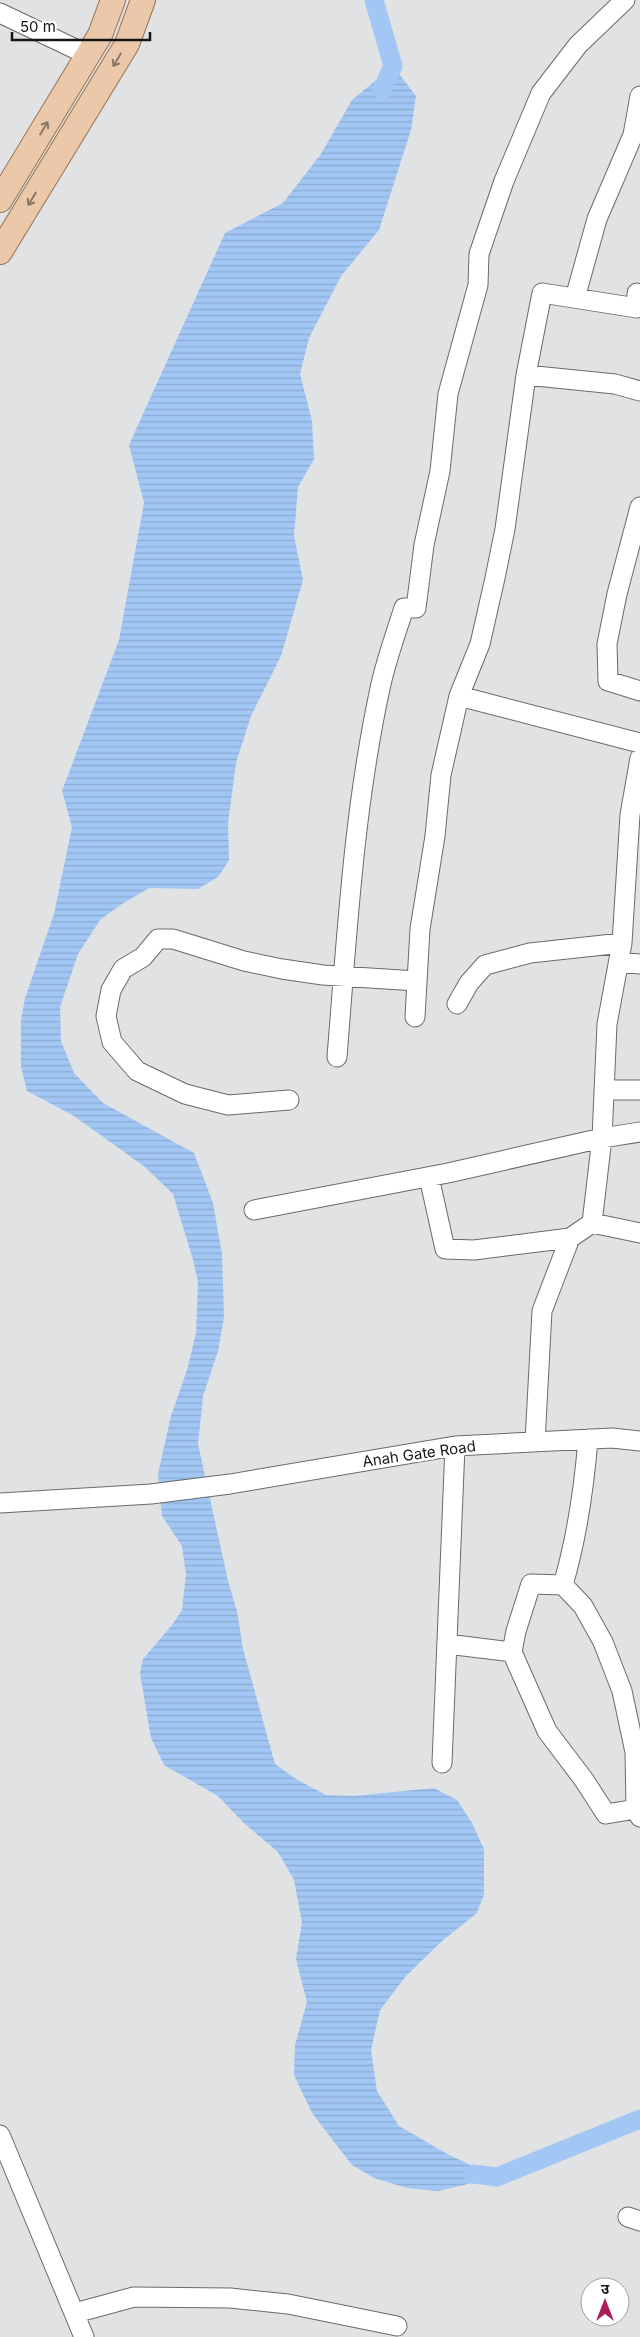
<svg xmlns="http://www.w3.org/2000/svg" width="640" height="2337" font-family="Inter,'Noto Sans Devanagari',sans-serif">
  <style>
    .water { fill: url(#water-rules) }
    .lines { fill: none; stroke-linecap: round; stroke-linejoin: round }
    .canal { stroke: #a2c7f4; stroke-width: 19 }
    .minor-casing { stroke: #696a6c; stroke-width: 21 }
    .major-casing { stroke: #977251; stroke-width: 26 }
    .minor { stroke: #fff; stroke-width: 19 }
    .major { stroke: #ebc8aa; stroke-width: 24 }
    .oneway { stroke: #8a7767 }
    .labels { text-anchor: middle; stroke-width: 5; stroke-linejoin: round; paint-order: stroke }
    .street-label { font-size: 15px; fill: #141515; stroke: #fff }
  </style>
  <defs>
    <pattern id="water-rules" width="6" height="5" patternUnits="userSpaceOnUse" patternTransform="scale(1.25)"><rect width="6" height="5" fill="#a2c7f4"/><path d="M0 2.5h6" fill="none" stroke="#8baad0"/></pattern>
  </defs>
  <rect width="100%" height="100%" fill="#e0e2e4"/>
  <path class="water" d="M 393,66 L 416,96 L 411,130 L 379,230 L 341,276 L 309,338 L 300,374 L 312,421 L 314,459 L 298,487 L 294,536 L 303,580 L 281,656 L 251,716 L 236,763 L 228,823 L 229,860 L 218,877 L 198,889 L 149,888 L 122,904 L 100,920 L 78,954 L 60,1007 L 61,1041 L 74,1073 L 103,1103 L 194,1153 L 213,1203 L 222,1254 L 224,1317 L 218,1351 L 203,1396 L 198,1444 L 228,1581 L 237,1611 L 243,1649 L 275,1764 L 296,1779 L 326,1795 L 354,1796 L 434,1788 L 457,1800 L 472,1823 L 484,1849 L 484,1894 L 477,1913 L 442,1941 L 406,1976 L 380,2010 L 371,2050 L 377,2091 L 399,2126 L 449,2155 L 497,2177 L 438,2191 L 407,2188 L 374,2178 L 352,2165 L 312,2113 L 294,2075 L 295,2045 L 307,2002 L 296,1959 L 302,1922 L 294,1880 L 278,1852 L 245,1824 L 218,1796 L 164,1765 L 151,1738 L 140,1673 L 143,1659 L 172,1625 L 182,1610 L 186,1574 L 182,1546 L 162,1516 L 158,1474 L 171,1416 L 187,1370 L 196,1333 L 198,1282 L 193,1260 L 173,1194 L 145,1167 L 74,1116 L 27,1091 L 21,1067 L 21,1020 L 25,998 L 54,914 L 72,827 L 62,791 L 119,640 L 144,503 L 129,445 L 225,233 L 283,203 L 321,154 L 352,100 Z"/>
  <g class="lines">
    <path class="canal" d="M 374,0 L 393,66 L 382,90
      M 473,2174 L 497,2177 L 640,2119"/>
    <defs>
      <path id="minor" d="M 0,13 L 88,55
        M 575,298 L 597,219 L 633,135 L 640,96
        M 526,375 L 615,384 L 640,391
        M 640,507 L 617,594 L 607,644 L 608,681 L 640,691
        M 459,696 L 640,743
        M 619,962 L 640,964
        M 457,1004 L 469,983 L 485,965 L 530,953 L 622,943
        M 415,1017 L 420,929 L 435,836 L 441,775 L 459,696 L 480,644 L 495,578 L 505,529 L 526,375 L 542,293 L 637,308 L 637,293 L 640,294
        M 337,1057 C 347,933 354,806 381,684 C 387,658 396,633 404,608 L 416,608 L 424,545 L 440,471 L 448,394 L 478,285 L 479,254 L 504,181 L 541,93 L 578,45 L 625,0
        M 604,1090 L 640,1090
        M 289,1100 L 228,1105 L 185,1094 L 137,1071 L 112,1042 L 106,1016 L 111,990 L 123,969 L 143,957 L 158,939 L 173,939 L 244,961 L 282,969 L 323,975 L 417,981
        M 429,1177 L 445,1249 L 474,1250 L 570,1238
        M 254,1210 L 448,1173 L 602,1138 L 640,1132
        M 592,1223 L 640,1233
        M 535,1442 L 542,1311 L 570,1238 L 592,1223 L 602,1138 L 607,1024 L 622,943 L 630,815 L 640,758
        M 0,1503 L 151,1494 L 230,1484 L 455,1446 L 612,1438 L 640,1441
        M 563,1585 C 577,1537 584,1489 588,1439
        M 447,1644 L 512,1652 L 547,1731 L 584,1780 L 606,1814 L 636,1809
        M 512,1652 L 516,1631 L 531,1584 L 563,1585 L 583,1606 L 603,1642 L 622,1691 L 635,1752 L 636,1809 L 640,1817
        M 442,1763 L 455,1446
        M 0,2135 L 84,2337
        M 628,2217 L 640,2221
        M 75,2313 L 134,2297 L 230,2298 L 288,2304 L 397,2326"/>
      <path id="major" d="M 0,200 L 100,35 L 113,0
        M 0,252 L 127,44 L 143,0"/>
    </defs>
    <use href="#minor" class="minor-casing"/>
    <use href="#major" class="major-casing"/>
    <use href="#minor" class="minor"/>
    <use href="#major" class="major"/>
  </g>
  <defs><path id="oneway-shaft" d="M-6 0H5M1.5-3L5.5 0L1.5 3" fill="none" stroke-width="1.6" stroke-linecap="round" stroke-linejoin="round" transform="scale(1.25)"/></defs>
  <g class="oneway">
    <use href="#oneway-shaft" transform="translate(117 60) rotate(121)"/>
    <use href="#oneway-shaft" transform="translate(44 128) rotate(-59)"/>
    <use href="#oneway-shaft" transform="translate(32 199) rotate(121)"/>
  </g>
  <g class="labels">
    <g class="street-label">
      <text transform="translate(419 1454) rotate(-8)" y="5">Anah Gate Road</text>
    </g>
  </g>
  <g transform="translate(605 2302)"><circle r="24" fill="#ffffff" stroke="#a1a1a1"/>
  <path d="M0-4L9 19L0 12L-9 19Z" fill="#ab1d59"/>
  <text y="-8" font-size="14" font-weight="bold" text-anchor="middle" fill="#141515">उ</text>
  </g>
  <path d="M12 32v8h138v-8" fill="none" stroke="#141515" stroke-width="2.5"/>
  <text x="20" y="32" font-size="15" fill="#141515" stroke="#ffffff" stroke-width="4" paint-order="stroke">50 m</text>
</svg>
